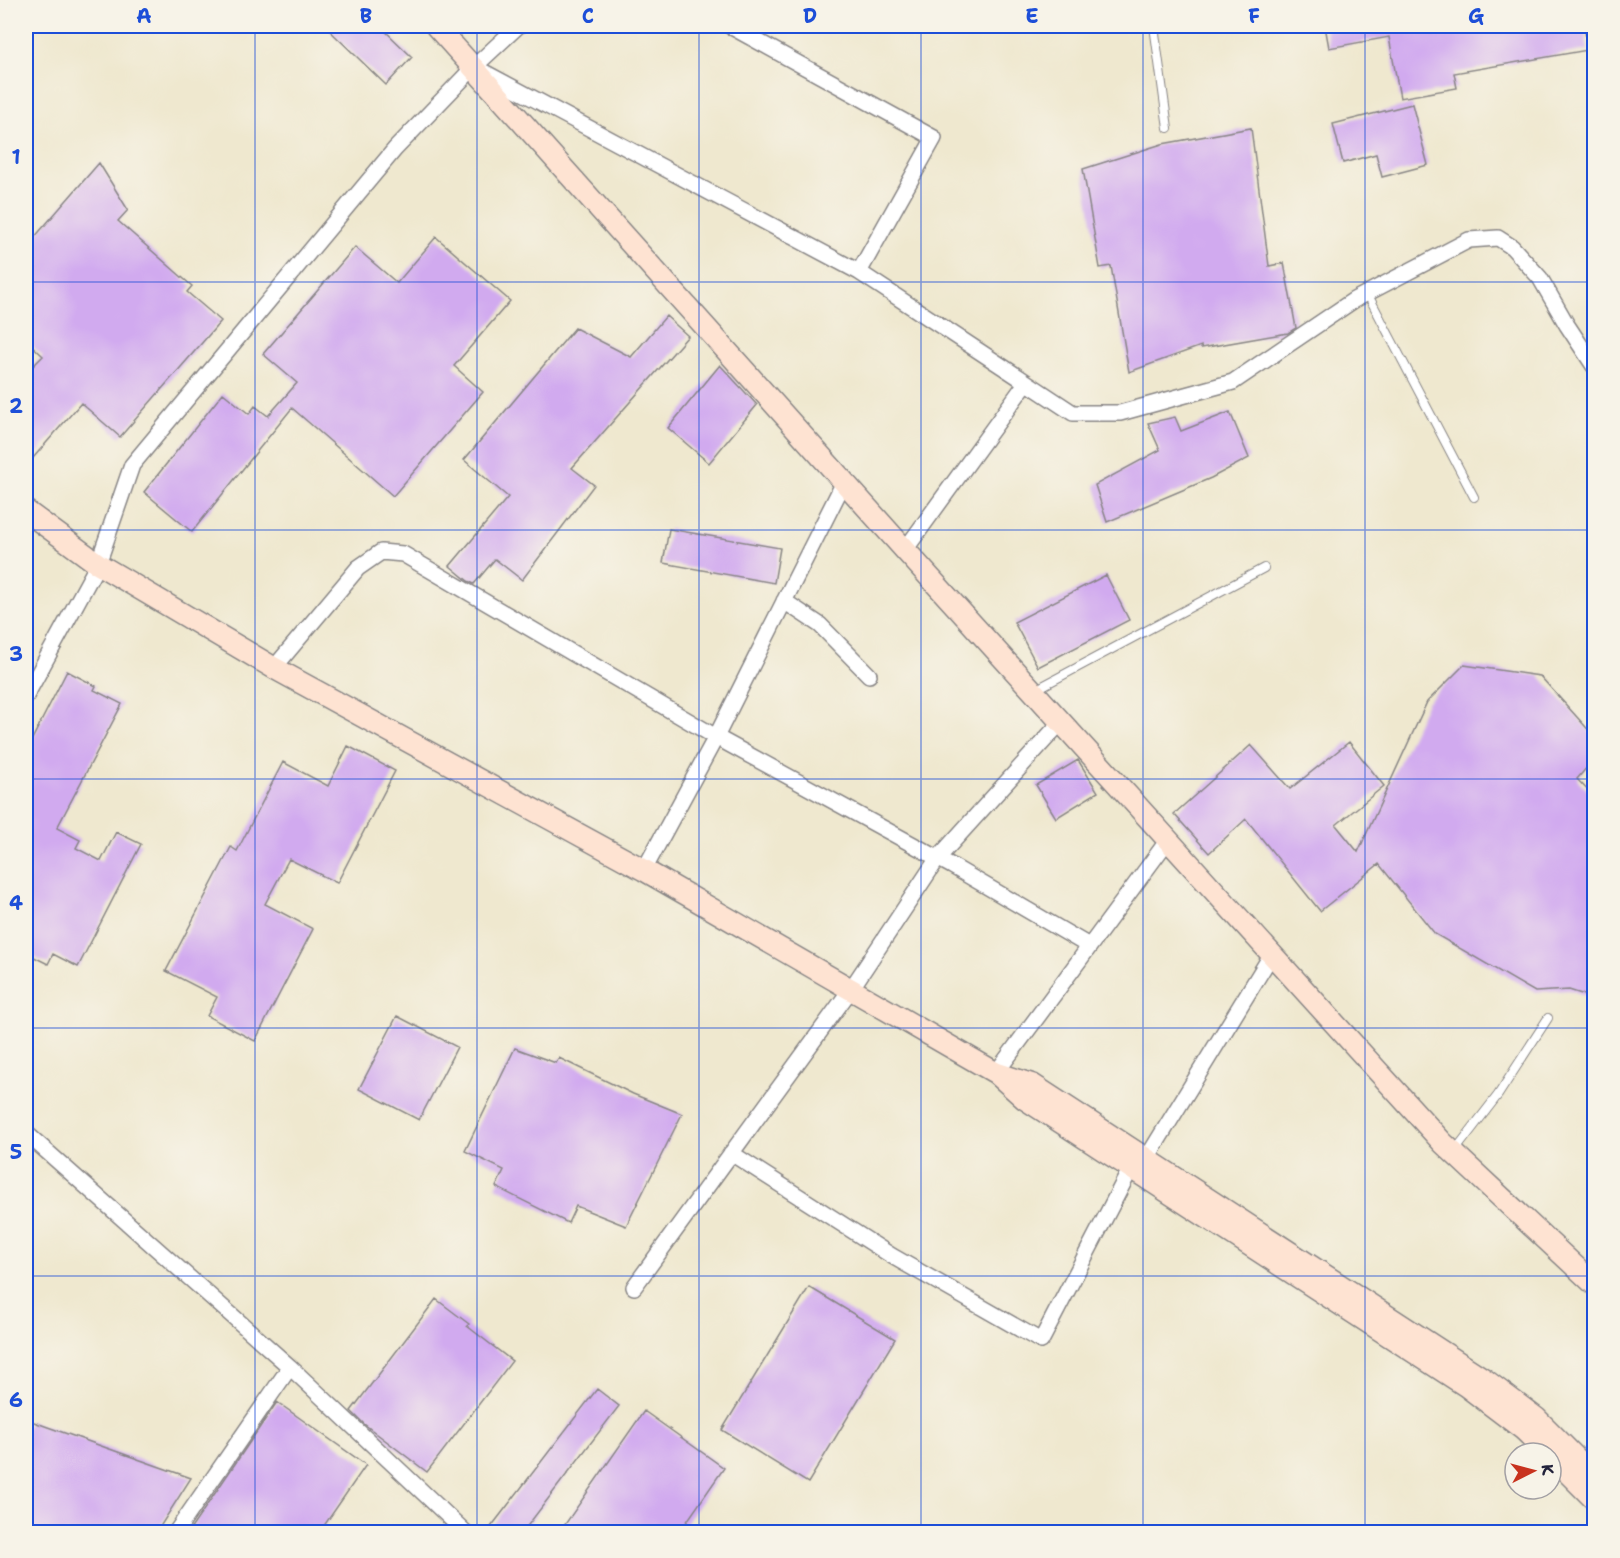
<svg xmlns="http://www.w3.org/2000/svg" width="1620" height="1558" font-family="'Shantell Sans',sans-serif">
  <style>
    .building { fill: #d1aaef }
    .lines { fill: none; stroke-linecap: round; stroke-linejoin: round }
    .lane-casing { stroke: #888585; stroke-width: 10 }
    .street-casing { stroke: #888585; stroke-width: 18 }
    .secondary-casing { stroke: #888585; stroke-width: 24 }
    .lane { stroke: #fff; stroke-width: 8 }
    .street { stroke: #fff; stroke-width: 15 }
    .secondary { stroke: #fee3d2; stroke-width: 21 }
    .grid { fill: none; stroke: #1d4ed8; stroke-width: 1.5; stroke-opacity: 0.55 }
    .neatline { fill: none; stroke: #1d4ed8; stroke-width: 2 }
    .grid-label { font-size: 20px; text-anchor: middle; font-weight: bold; fill: #1d4ed8 }
  </style>
  <rect width="100%" height="100%" fill="#f7f3e8"/>
  <filter id="ink" filterUnits="userSpaceOnUse"><feTurbulence type="fractalNoise" baseFrequency=".0167" numOctaves="2"/><feDisplacementMap in="SourceGraphic" scale="12" xChannelSelector="R" yChannelSelector="G"/><feConvolveMatrix kernelMatrix="1 2 1 2 8 2 1 2 1" color-interpolation-filters="sRGB"/></filter>
  <filter id="wash" filterUnits="userSpaceOnUse"><feTurbulence type="fractalNoise" baseFrequency=".008" numOctaves="4" result="noise"/><feDisplacementMap in="SourceGraphic" scale="24" xChannelSelector="R" yChannelSelector="G"/><feGaussianBlur stdDeviation="1.35" result="paint"/><feColorMatrix in="noise" values="0 0 0 0 0 0 0 0 0 0 0 0 0 0 0 0 0 1.4 0 .05"/><feComposite in="paint" operator="in"/></filter>
  <g filter="url(#wash)">
    <rect width="100%" height="100%" fill="#efe8cf"/>
    <g id="blocks">
      <path class="building" d="M 325,26 L 380,26 L 412,57 L 386,85 Z
        M 1325,26 L 1584,26 L 1588,50 L 1454,73 L 1457,88 L 1400,98 L 1389,37 L 1329,48 Z
        M 1412,104 L 1428,165 L 1382,177 L 1376,154 L 1343,163 L 1333,124 Z
        M 1251,128 L 1269,266 L 1284,263 L 1296,328 L 1288,333 L 1201,348 L 1201,346 L 1129,372 L 1111,266 L 1100,268 L 1083,169 L 1162,144 Z
        M 99,163 L 128,210 L 118,221 L 192,286 L 187,292 L 221,321 L 120,437 L 81,403 L 26,466 L 26,373 L 43,356 L 26,340 L 26,247 Z
        M 436,237 L 510,301 L 454,366 L 483,392 L 393,496 L 292,408 L 192,532 L 144,492 L 223,393 L 249,414 L 255,406 L 268,416 L 297,383 L 263,354 L 355,247 L 397,283 Z
        M 666,316 L 688,336 L 572,468 L 594,485 L 522,580 L 495,559 L 474,584 L 468,581 L 450,566 L 508,497 L 464,460 L 575,328 L 631,357 Z
        M 720,365 L 757,405 L 709,463 L 668,428 Z
        M 1230,412 L 1249,458 L 1211,478 L 1107,522 L 1095,485 L 1160,450 L 1148,423 L 1175,417 L 1181,431 Z
        M 669,529 L 780,548 L 774,583 L 663,563 Z
        M 1106,575 L 1129,620 L 1038,667 L 1014,622 Z
        M 1464,665 L 1540,676 L 1594,736 L 1594,759 L 1577,779 L 1594,797 L 1594,998 L 1569,990 L 1535,992 L 1435,934 L 1379,864 L 1320,911 L 1246,819 L 1209,853 L 1174,814 L 1251,745 L 1290,789 L 1349,742 L 1384,786 L 1336,825 L 1358,852 L 1427,702 Z
        M 67,671 L 96,686 L 94,690 L 122,704 L 57,828 L 80,840 L 76,848 L 101,861 L 116,832 L 141,844 L 78,967 L 53,954 L 48,964 L 26,953 L 26,751 Z
        M 348,746 L 395,771 L 337,883 L 289,859 L 265,904 L 313,929 L 255,1041 L 207,1016 L 217,997 L 166,971 L 231,847 L 237,851 L 283,762 L 328,786 Z
        M 1078,760 L 1098,792 L 1056,818 L 1036,785 Z
        M 397,1016 L 457,1047 L 419,1120 L 359,1089 Z
        M 515,1048 L 556,1063 L 559,1058 L 633,1094 L 682,1114 L 626,1226 L 576,1206 L 568,1223 L 496,1187 L 504,1170 L 465,1151 Z
        M 809,1287 L 895,1339 L 808,1483 L 722,1430 Z
        M 436,1299 L 469,1324 L 467,1326 L 512,1361 L 427,1472 L 364,1424 L 351,1411 Z
        M 597,1389 L 619,1406 L 522,1533 L 498,1533 L 491,1527 Z
        M 277,1402 L 366,1465 L 319,1533 L 188,1533 Z
        M 644,1411 L 724,1468 L 679,1533 L 559,1533 Z
        M 31,1421 L 191,1478 L 156,1533 L 26,1533 L 26,1429 Z"/>
    </g>
  </g>
  <g filter="url(#ink)">
    <use href="#blocks" fill-opacity="0" stroke="#888585" stroke-width="1.5"/>
    <g class="lines">
      <defs>
        <path id="lane" d="M 1154,26 L 1168,128
          M 1367,293 L 1474,497
          M 1035,690 L 1264,568
          M 1454,1152 L 1498,1095 L 1548,1018"/>
        <path id="street" d="M 730,26 L 934,138 L 859,272
          M 482,71 L 859,272 L 1073,413 L 1120,413 L 1233,382 L 1354,300 L 1469,240 L 1498,238 L 1512,247 L 1540,278 L 1567,325 L 1594,366
          M 905,550 L 1026,383
          M 784,601 L 820,625 L 869,675
          M 274,668 L 358,568 L 381,552 L 403,554 L 716,737 L 952,866 L 1089,946
          M 26,696 L 98,564 L 132,465 L 395,149 L 474,67 L 518,26
          M 644,870 L 716,737 L 844,482
          M 996,1073 L 1168,840
          M 26,1133 L 290,1367 L 465,1532
          M 731,1153 L 892,1256 L 1041,1341 L 1131,1168
          M 1147,1158 L 1272,954
          M 634,1287 L 851,989 L 938,858 L 1061,722
          M 176,1532 L 290,1367"/>
        <path id="secondary" d="M 436,26 L 905,550 L 1443,1143 L 1594,1284
          M 26,511 L 98,564 L 274,668 L 644,870 L 996,1073
          M 1548,1453 L 1524,1430 L 1466,1386 L 1025,1099 L 996,1073 L 1033,1085 L 1484,1379 L 1536,1418 L 1594,1476
          M 1551,1456 L 1594,1499"/>
      </defs>
      <use href="#lane" class="lane-casing"/>
      <use href="#street" class="street-casing"/>
      <use href="#secondary" class="secondary-casing"/>
      <use href="#lane" class="lane"/>
      <use href="#street" class="street"/>
      <use href="#secondary" class="secondary"/>
    </g>
  </g>
  <path class="grid" d="M 255,26 L 255,1532M 477,26 L 477,1532M 699,26 L 699,1532M 921,26 L 921,1532M 1143,26 L 1143,1532M 1365,26 L 1365,1532M 26,282 L 1594,282M 26,530 L 1594,530M 26,779 L 1594,779M 26,1028 L 1594,1028M 26,1276 L 1594,1276"/>
  <rect width="1620" height="1558" fill="none" stroke="#f7f3e8" stroke-width="66"/>
  <g transform="translate(1533 1471) rotate(84)"><circle r="28" fill="#f7f3e8" stroke="#a29fa3" stroke-width="1.5"/>
  <path d="M0-4.5L10 22L0 15L-10 22Z" fill="#c8321e"/>
  <text y="-9" font-size="16" font-weight="bold" text-anchor="middle" fill="#22223b">K</text>
  </g>
  <rect x="33" y="33" width="1554" height="1492" class="neatline"/>
  <g class="grid-label">
    <text x="144" y="23">A</text>
    <text x="366" y="23">B</text>
    <text x="588" y="23">C</text>
    <text x="810" y="23">D</text>
    <text x="1032" y="23">E</text>
    <text x="1254" y="23">F</text>
    <text x="1476" y="23">G</text>
    <text x="16" y="164">1</text>
    <text x="16" y="413">2</text>
    <text x="16" y="661">3</text>
    <text x="16" y="910">4</text>
    <text x="16" y="1159">5</text>
    <text x="16" y="1407">6</text>
  </g>
</svg>
